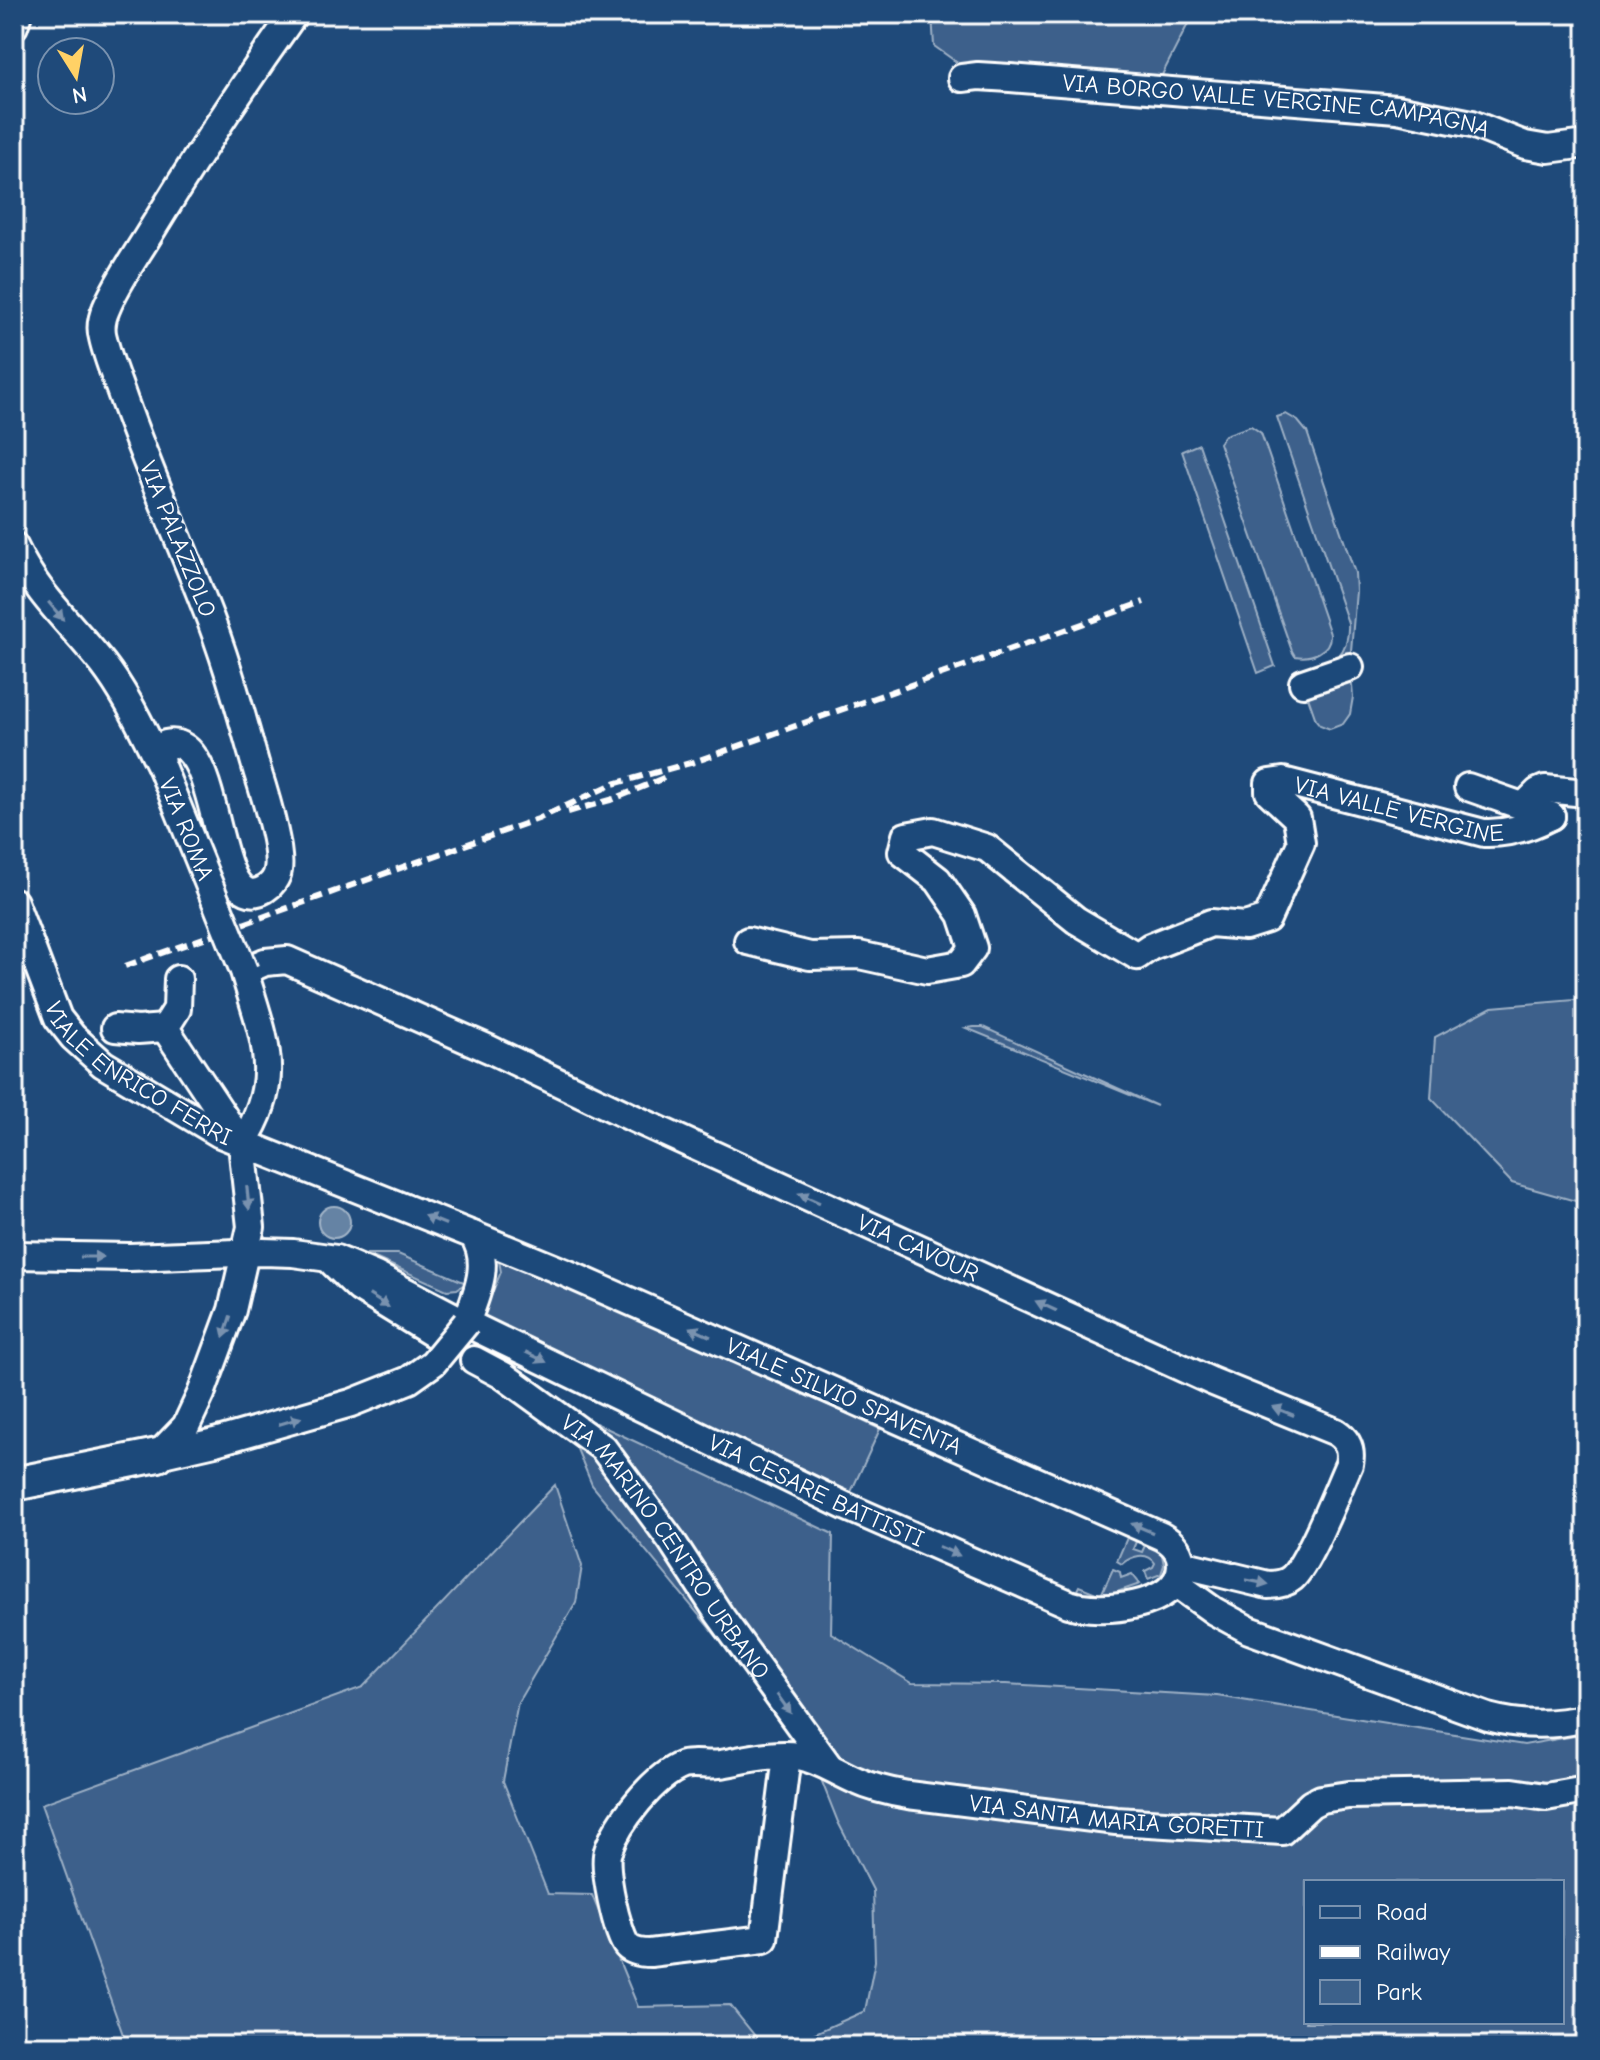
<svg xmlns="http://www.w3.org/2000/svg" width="1600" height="2060" font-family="'Comic Neue',sans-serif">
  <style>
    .green { fill: #3c618b; stroke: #9eb0c5; stroke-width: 2; fill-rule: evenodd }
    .water { fill: #6583a4; stroke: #a3b5c8; stroke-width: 2 }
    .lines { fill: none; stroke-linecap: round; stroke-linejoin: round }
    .minor-casing { stroke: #fff; stroke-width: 32 }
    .major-casing { stroke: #fff; stroke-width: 38 }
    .minor { stroke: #1f4a7a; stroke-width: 26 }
    .major { stroke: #1f4a7a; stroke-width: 32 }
    .rail { stroke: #fff; stroke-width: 6; stroke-dasharray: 12 6; stroke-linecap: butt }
    .minor-bridge-casing { stroke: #fff; stroke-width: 32; stroke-linecap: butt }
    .minor-bridge { stroke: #1f4a7a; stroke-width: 26 }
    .oneway { fill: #7992af }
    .labels { text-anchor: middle; stroke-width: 7; stroke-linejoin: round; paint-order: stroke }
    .street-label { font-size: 24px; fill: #fff; stroke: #1f4a7a }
  </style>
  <rect width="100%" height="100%" fill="#1f4a7a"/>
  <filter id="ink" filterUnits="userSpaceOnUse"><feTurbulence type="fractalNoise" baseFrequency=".0125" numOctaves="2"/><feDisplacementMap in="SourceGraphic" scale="16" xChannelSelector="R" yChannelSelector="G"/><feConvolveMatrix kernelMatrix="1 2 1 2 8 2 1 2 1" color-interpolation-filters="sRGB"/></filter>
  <g filter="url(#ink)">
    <path class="green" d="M 932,14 L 1193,14 L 1160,79 L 969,71 L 934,46 Z
      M 1286,414 L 1298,421 L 1307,432 L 1355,573 L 1356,591 L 1350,663 L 1353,697 L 1350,714 L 1343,724 L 1330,729 L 1320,725 L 1316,720 L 1301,677 C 1329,664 1350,659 1348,623 L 1277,417 Z
      M 1251,426 L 1261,433 L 1330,634 C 1331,651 1311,659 1295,656 L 1292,651 L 1219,443 L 1225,435 Z
      M 1199,444 L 1275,666 L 1258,673 L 1182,451 Z
      M 1586,999 L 1586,1204 L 1512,1183 L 1431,1098 L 1435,1037 L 1492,1007 Z
      M 974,1027 L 983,1027 L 1157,1106 L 966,1028 Z
      M 509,1253 L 548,1275 L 880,1429 L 851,1492 L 490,1326 L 482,1317 L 501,1272 L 499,1261 Z
      M 366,1254 L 398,1254 L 466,1283 L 457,1289 L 447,1290 Z
      M 559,1406 L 833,1534 L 831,1633 L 912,1683 L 1006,1684 L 1217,1696 L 1524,1745 L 1586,1734 L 1586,2046 L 786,2046 L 865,2011 L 875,1961 L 873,1890 L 838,1822 L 809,1749 L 592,1485 ZM 1306,1882 L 1562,1882 L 1562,2022 L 1306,2022 Z
      M 555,1485 L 582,1566 L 576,1603 L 518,1702 L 503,1781 L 548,1894 L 592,1895 L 638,2007 L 730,2005 L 763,2046 L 127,2046 L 41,1804 L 363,1687 Z
      M 1129,1533 L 1138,1537 L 1133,1549 L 1142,1552 L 1147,1541 L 1161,1550 L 1164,1565 L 1161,1574 L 1148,1579 L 1145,1571 L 1153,1567 L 1155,1563 C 1147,1551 1131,1556 1122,1564 L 1117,1561 Z
      M 1113,1569 L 1120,1572 L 1121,1578 L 1132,1574 L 1140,1584 L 1088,1602 L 1074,1596 L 1079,1586 L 1101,1595 Z"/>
    <path class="water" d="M318 1222a16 16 0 1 1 32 0a16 16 0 1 1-32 0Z"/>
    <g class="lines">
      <defs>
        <g id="minor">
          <path d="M 14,26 L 18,14"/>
          <path id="s1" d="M 962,78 L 978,76 L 1010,78 L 1397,109 L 1472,124 L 1525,145 L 1548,149 L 1586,144"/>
          <path d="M 14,546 C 38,597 70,622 103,664 C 127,695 143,731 161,766"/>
          <path d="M 1303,683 L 1350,667"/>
          <path d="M 161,766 L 160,753 L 166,744 C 226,731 208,921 265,889 C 271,885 277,878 278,870 C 282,849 264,792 257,770 C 241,714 226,657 204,603 C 178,536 148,469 124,401 C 117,380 108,360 103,338 C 100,328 102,318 106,309 C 117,282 136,256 151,231 C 196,157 244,84 294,14"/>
          <path d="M 1468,787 L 1551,816"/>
          <path d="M 1524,806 L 1538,792 L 1545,789 L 1586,793"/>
          <path id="s2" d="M 14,902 L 58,1018 L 73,1037 L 103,1064 L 220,1134 L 473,1235 C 492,1263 476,1295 466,1323"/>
          <path id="s3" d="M 748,941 L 810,956 L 859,955 L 927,970 L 961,964 L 973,948 L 962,915 L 938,880 L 902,852 L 906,836 L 933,831 L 987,848 L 1076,920 L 1137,956 L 1150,947 L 1211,923 L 1245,926 L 1267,919 L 1301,843 L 1297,818 L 1269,792 L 1269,783 L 1283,781 L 1484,833 C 1509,834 1530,827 1551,816"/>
          <path d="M 115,1028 L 138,1030 L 165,1028"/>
          <path id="s4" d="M 242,1144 C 285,1078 264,1040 244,971 L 265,962 L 287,960 L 489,1049 L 633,1118 L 1211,1381 L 1336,1432 C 1348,1440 1352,1449 1349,1464 C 1338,1488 1309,1563 1292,1578 C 1285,1584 1277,1585 1268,1585 L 1181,1564"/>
          <path id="s5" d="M 14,1255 L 130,1257 L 263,1252 L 293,1253 L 336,1259 L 376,1276 L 466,1323 L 845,1506 L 1069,1604 C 1099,1614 1180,1608 1181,1565 C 1181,1550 1172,1542 1161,1536 L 566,1273 L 473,1235"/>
          <path d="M 333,1263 L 359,1288 L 437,1336"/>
          <path id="s6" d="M 474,1360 L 504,1376 L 603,1448 L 671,1540 L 719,1614 L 828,1765"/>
          <path d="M 158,1455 L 186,1426 L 201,1394 L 232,1310 L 251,1227 L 242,1144 L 165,1028 L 177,1009 L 178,979"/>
          <path d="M 158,1455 L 215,1442"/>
          <path d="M 1175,1583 L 1214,1611 L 1249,1630 L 1488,1717 C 1521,1726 1553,1726 1586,1718"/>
          <path id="s7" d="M 787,1756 L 764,1939 L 650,1953 C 642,1953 633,1952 627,1946 C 617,1934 602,1865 608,1851 C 618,1822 654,1776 683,1765 C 694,1762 708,1766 720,1764 C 744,1760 774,1752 799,1756 C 820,1760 836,1772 855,1780 C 872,1788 890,1792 908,1795 L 1116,1821 L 1282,1831 L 1311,1804 L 1321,1799 L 1349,1795 L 1513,1792 L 1546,1797 L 1586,1790"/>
        </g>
        <path id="major" d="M 14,1484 L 158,1455"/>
      </defs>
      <use href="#minor" class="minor-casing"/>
      <use href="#major" class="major-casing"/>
      <use href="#minor" class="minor"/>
      <use href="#major" class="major"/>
      <path class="rail" d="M 568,812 L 614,799 L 666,777
        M 125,966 L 538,819 L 613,784 L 694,762 L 1144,602"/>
      <defs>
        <g id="minor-bridge">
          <path id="s8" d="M 161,766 L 244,971"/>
          <path d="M 215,1442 L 351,1403 L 409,1380 L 433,1363 L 466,1323"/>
        </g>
      </defs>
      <use href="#minor-bridge" class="minor-bridge-casing"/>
      <use href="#minor-bridge" class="minor-bridge"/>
    </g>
    <defs><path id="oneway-solid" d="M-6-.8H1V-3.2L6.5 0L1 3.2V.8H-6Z" transform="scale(2)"/></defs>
    <g class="oneway">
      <use href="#oneway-solid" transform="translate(56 611) rotate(50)"/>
      <use href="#oneway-solid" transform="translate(248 1198) rotate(84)"/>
      <use href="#oneway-solid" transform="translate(809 1198) rotate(-156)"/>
      <use href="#oneway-solid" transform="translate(435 1220) rotate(-158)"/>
      <use href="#oneway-solid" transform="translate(92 1257)"/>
      <use href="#oneway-solid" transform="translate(379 1301) rotate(32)"/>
      <use href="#oneway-solid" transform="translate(1046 1306) rotate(-155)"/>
      <use href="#oneway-solid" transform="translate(227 1327) rotate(108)"/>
      <use href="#oneway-solid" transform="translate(700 1332) rotate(-156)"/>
      <use href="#oneway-solid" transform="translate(536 1357) rotate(26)"/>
      <use href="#oneway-solid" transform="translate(1283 1411) rotate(-158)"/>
      <use href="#oneway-solid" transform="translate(290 1421) rotate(-17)"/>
      <use href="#oneway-solid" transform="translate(1142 1528) rotate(-157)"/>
      <use href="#oneway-solid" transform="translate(949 1551) rotate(24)"/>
      <use href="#oneway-solid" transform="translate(1257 1582) rotate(11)"/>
      <use href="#oneway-solid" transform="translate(784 1704) rotate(54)"/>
    </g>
  </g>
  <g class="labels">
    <g class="street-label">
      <text dy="8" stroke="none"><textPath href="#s1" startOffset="316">VIA BORGO VALLE VERGINE CAMPAGNA</textPath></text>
      <text transform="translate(178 539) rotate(68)" y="8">VIA PALAZZOLO</text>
      <text dy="8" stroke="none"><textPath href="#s3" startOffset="1074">VIA VALLE VERGINE</textPath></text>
      <text dy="8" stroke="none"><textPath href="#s8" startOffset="68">VIA ROMA</textPath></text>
      <text dy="8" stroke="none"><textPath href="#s2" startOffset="222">VIALE ENRICO FERRI</textPath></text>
      <text dy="8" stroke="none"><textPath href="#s4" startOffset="920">VIA CAVOUR</textPath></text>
      <text transform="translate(844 1396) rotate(24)" y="8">VIALE SILVIO SPAVENTA</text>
      <text dy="8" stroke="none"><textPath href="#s5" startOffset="856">VIA CESARE BATTISTI</textPath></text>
      <text dy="8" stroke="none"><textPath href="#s6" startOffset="272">VIA MARINO CENTRO URBANO</textPath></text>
      <text dy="8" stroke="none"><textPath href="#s7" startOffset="982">VIA SANTA MARIA GORETTI</textPath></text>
    </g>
  </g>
  <rect width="1600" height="2060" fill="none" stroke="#1f4a7a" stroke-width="48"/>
  <rect x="24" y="24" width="1552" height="2012" fill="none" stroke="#fff" stroke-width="3" filter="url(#ink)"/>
  <rect x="1304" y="1880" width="260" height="144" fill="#1f4a7a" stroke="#7992af" stroke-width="2"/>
  <rect x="1320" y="1906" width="40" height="12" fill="#1f4a7a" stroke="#7992af" stroke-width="2"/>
  <text x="1376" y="1920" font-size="24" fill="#ffffff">Road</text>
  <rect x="1320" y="1946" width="40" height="12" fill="#ffffff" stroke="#7992af" stroke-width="2"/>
  <text x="1376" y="1960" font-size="24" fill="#ffffff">Railway</text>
  <rect x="1320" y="1980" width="40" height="24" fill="#3c618b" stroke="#7992af" stroke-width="2"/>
  <text x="1376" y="2000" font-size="24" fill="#ffffff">Park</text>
  <g transform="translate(76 76) rotate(169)"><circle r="38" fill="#1f4a7a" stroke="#7992af" stroke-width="2"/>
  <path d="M0-6L14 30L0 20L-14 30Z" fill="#ffd166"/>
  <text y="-12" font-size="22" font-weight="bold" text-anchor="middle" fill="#ffffff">N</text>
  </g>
</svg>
